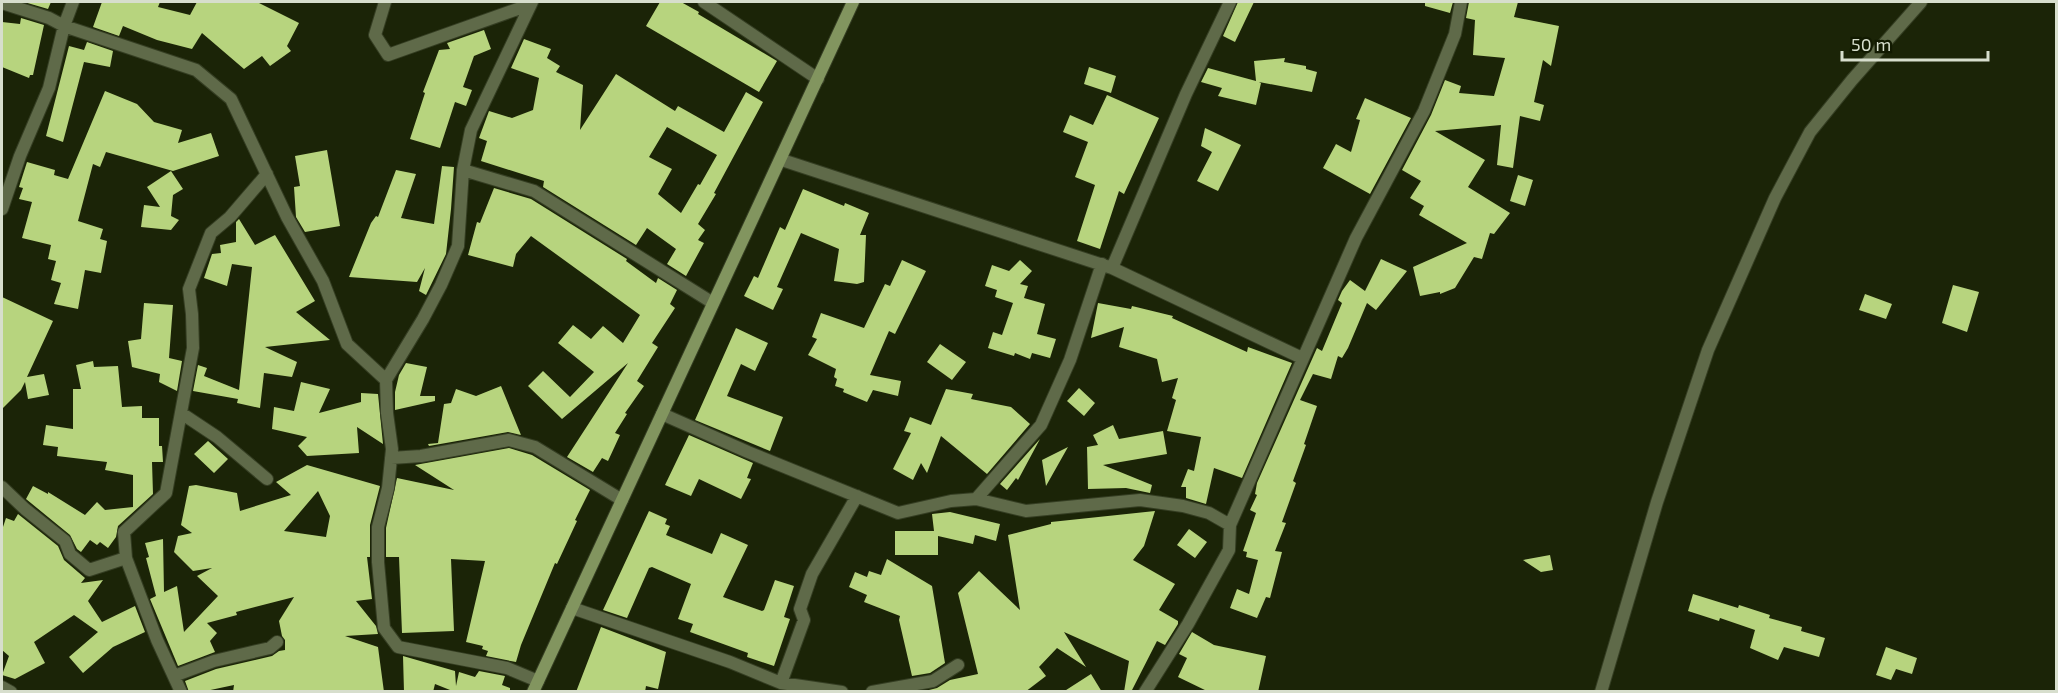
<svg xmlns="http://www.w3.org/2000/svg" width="2058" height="693" font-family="'Exo 2',sans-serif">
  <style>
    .building { fill: #b7d47e; fill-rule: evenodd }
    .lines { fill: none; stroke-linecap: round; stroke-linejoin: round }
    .street-casing { stroke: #353e23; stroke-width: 14 }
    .secondary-casing { stroke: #353e23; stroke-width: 14 }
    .street { stroke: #5f6a49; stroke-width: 12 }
    .secondary { stroke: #82955f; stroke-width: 12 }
  </style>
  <rect width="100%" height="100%" fill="#1b2407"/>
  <path class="building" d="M 24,2 L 51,2 L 48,9 Z
    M 102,2 L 160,2 L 158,7 L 190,15 L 197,2 L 257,2 L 299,23 L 287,46 L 291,51 L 270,66 L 262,56 L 244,69 L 202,33 L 192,49 L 157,40 L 123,26 L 119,36 L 93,27 Z
    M 660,2 L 681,2 L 699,12 L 698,14 L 777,61 L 759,92 L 646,26 Z
    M 1238,2 L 1254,2 L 1235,42 L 1223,36 Z
    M 1425,2 L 1453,2 L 1450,13 L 1425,6 Z
    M 1469,2 L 1518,2 L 1514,17 L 1559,26 L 1551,66 L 1543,60 L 1534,102 L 1544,105 L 1540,121 L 1520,116 L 1513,168 L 1497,165 L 1501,125 L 1435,131 L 1485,160 L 1468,187 L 1510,213 L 1494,234 L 1490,233 L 1482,259 L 1474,257 L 1455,288 L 1440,294 L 1440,292 L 1420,296 L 1413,267 L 1467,243 L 1419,215 L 1424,206 L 1410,198 L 1421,181 L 1402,170 L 1431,115 L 1445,80 L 1461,86 L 1459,93 L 1494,96 L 1505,58 L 1473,55 L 1475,20 L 1466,18 Z
    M 21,18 L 44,25 L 33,75 L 30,75 L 29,78 L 2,67 L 2,22 L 20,24 Z
    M 484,30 L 491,49 L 474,56 L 463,87 L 472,90 L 466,106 L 455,102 L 440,148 L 410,139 L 425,93 L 423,92 L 439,50 L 450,49 L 447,43 Z
    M 524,39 L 551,49 L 547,58 L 560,66 L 556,72 L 583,85 L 580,130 L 616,74 L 675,111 L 678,106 L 724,132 L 746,92 L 763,102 L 714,193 L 716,194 L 698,224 L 705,230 L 698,240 L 704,243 L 686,276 L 667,264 L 676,249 L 647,228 L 636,245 L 543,187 L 544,181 L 481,161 L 487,141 L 479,138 L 489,111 L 512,118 L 533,110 L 539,78 L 511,68 ZM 667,127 L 717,155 L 700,185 L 698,184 L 681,213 L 658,194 L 672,169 L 649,157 Z
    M 87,42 L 113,51 L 110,67 L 84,62 L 63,142 L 46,136 L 69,46 L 84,50 Z
    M 1285,58 L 1284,62 L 1306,66 L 1306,69 L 1317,72 L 1312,92 L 1259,82 L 1261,83 L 1256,105 L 1218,96 L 1222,88 L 1201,82 L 1208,68 L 1256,81 L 1254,61 Z
    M 1089,67 L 1116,76 L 1111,93 L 1084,84 Z
    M 105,91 L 137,104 L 154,122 L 182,130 L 178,143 L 211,133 L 219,156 L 173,171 L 106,152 L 100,167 L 93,164 L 78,221 L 103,229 L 100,239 L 107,241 L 101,273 L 85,270 L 78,309 L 54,304 L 61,283 L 51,280 L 56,261 L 48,259 L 51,245 L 22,238 L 32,202 L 19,199 L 23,188 L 19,187 L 27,162 L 55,170 L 54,175 L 68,179 Z
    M 1107,95 L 1159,118 L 1124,194 L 1119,191 L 1100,249 L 1077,241 L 1095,185 L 1075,177 L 1088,142 L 1063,132 L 1070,115 L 1093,125 Z
    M 1365,98 L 1411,118 L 1370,194 L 1323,168 L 1336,144 L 1351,152 L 1360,120 L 1356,119 Z
    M 1205,128 L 1241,145 L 1218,191 L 1197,181 L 1212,152 L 1201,146 Z
    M 327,150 L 340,226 L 305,232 L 296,217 L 294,187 L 300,186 L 295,156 Z
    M 442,166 L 454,167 L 451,209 L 446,254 L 426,295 L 419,291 L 425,268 L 417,282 L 349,277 L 371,223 L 376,216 L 378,217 L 396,170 L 416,174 L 401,218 L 434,224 Z
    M 171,171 L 183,189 L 173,195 L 171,216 L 179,220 L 171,230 L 141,227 L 144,205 L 160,207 L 147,187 Z
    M 1518,175 L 1533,180 L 1525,206 L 1510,201 Z
    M 494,188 L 531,199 L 627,259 L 626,261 L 656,283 L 658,278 L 677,290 L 670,304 L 675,308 L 652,343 L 658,347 L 637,381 L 644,386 L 625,413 L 627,414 L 615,433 L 620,435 L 608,461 L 602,458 L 593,472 L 567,457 L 628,363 L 562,419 L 528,386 L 543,371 L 570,397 L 594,372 L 558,343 L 573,325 L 591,339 L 603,326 L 623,343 L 640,315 L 531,236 L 516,254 L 513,267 L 468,255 L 477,222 L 480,223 Z
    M 803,189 L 844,206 L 845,203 L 869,213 L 860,235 L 866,235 L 864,282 L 857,284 L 834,281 L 839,249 L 801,233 L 777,287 L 783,289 L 773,310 L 744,296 L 754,276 L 758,278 L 780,227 L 785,230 Z
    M 239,219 L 255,245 L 275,235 L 315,301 L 296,312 L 330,340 L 265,347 L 297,362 L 292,377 L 264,373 L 260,408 L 237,403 L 238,399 L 193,391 L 198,365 L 207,368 L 204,376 L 239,390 L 252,267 L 232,264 L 227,286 L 204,278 L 212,254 L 221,253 L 220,245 L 236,242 L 236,222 Z
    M 1381,259 L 1407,271 L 1376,310 L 1367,303 L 1348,348 L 1342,358 L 1338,356 L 1331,379 L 1313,374 L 1300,400 L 1317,406 L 1304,444 L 1306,445 L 1293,481 L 1296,483 L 1282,522 L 1286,523 L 1275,551 L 1282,552 L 1270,598 L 1266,597 L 1257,618 L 1230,608 L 1237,589 L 1249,594 L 1258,560 L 1246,557 L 1247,552 L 1243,551 L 1256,513 L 1250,510 L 1257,495 L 1255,494 L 1257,483 L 1317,348 L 1322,351 L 1342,303 L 1338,300 L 1342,291 L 1350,280 L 1365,291 Z
    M 902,260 L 926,271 L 895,334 L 889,331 L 870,375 L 901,381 L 898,396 L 873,390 L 867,402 L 843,392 L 844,389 L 835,386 L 837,379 L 834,377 L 836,369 L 808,355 L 817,339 L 812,337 L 821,313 L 864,328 L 885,284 L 890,286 Z
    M 1020,260 L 1032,271 L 1020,284 L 1028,286 L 1024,298 L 1045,304 L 1037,334 L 1056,339 L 1050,358 L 1032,353 L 1030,359 L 1015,353 L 1014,356 L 988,348 L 993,332 L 1002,335 L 1013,303 L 995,297 L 997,290 L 985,286 L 992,265 L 1009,271 Z
    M 1953,285 L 1979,292 L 1967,332 L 1942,323 Z
    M 1865,294 L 1892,304 L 1886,319 L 1859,310 Z
    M 2,297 L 53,321 L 27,377 L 44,374 L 49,395 L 28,399 L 25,382 L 21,390 L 2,409 Z
    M 144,303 L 173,305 L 169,358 L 182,361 L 177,391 L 159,382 L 160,374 L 132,367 L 128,341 L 141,339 Z
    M 1098,303 L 1131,309 L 1132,306 L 1173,316 L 1172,318 L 1247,352 L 1248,347 L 1292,363 L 1242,478 L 1214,468 L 1206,504 L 1186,498 L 1186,487 L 1181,487 L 1188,469 L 1194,471 L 1201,437 L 1167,431 L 1176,400 L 1172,398 L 1178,378 L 1162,382 L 1157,359 L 1119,347 L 1124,327 L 1091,338 Z
    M 736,328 L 768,343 L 755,371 L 741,364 L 727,396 L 783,417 L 770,451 L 695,420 Z
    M 940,344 L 966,362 L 952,380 L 927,362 Z
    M 93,361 L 94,367 L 118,366 L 122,407 L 142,406 L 142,418 L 159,418 L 159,446 L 162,446 L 163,462 L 152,462 L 153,494 L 118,526 L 116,537 L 108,548 L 100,542 L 97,545 L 90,540 L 81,552 L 77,549 L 70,535 L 26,499 L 33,486 L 48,494 L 48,492 L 85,515 L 97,502 L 105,510 L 133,507 L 133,475 L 105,470 L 107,462 L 57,456 L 58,447 L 43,445 L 46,425 L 73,429 L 73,389 L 81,389 L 76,365 Z
    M 406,363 L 427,367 L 420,396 L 435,396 L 435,401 L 395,410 L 395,392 L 399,375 Z
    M 301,382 L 330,389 L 319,413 L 361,402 L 361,393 L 378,394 L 383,444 L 357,427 L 359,453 L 307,456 L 298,446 L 307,437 L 272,429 L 274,407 L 294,411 Z
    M 501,386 L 521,435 L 508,432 L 429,446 L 428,444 L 438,443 L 444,404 L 451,403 L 456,389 L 476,396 Z
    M 1079,388 L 1095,403 L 1084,416 L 1067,401 Z
    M 946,389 L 973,394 L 971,399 L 1011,407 L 1030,424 L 987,474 L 941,436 L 927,473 L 921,463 L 913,480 L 893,469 L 911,433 L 904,431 L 910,417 L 931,425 Z
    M 1113,425 L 1119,439 L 1163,431 L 1167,454 L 1103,465 L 1152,485 L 1150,493 L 1126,488 L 1088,489 L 1087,447 L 1098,445 L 1093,435 Z
    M 689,435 L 753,463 L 747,478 L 751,479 L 741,499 L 699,479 L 691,496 L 665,485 Z
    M 1040,439 L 1018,480 L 1016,478 L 1007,490 L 1000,484 Z
    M 208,441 L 228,459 L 214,473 L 194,454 Z
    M 1068,447 L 1046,486 L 1042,460 Z
    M 509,448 L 532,455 L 590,490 L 575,520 L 577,521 L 557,564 L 555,563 L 521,645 L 516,662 L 486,656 L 488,651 L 482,649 L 483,646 L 466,642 L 485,561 L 451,559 L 454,631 L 402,633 L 399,557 L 386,557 L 386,528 L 397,478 L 454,490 L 415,465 Z
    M 307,465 L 380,486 L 370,525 L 370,557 L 367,557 L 372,599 L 356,601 L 376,626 L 378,634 L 345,636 L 378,647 L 384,692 L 233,692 L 234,685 L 201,692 L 189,692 L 185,681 L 216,669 L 272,656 L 279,651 L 285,650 L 285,640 L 282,636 L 279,621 L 294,597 L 236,612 L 237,615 L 207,623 L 217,633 L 210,641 L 215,652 L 178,666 L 150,599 L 156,596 L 146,558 L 149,557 L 145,543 L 163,539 L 164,592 L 177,586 L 184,632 L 218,596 L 197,576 L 212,568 L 193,571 L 174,552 L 178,536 L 192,533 L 181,525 L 189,486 L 196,485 L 237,493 L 240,511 L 291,495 L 276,482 ZM 318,491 L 330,516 L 326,537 L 284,531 Z
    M 649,511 L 667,519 L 665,524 L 670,526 L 666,535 L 712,554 L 721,533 L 748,545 L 723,597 L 762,611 L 764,610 L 775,580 L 794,586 L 784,617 L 790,619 L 774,666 L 747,657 L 748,653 L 690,632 L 693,624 L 678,619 L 691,584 L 652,567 L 649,568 L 627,618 L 603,610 Z
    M 1155,511 L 1144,546 L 1133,560 L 1175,584 L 1159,610 L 1178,621 L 1178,624 L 1165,645 L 1157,641 L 1131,692 L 1124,692 L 1129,661 L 1064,632 L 1086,667 L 1057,648 L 1039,667 L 1046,676 L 1025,692 L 921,692 L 937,688 L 950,680 L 978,674 L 958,593 L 979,571 L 1020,610 L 1008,535 L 1051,524 L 1051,522 Z
    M 950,512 L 1000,524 L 996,541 L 975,535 L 973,544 L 938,536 L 938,555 L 895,555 L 895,531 L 934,531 L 932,514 Z
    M 18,514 L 58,546 L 64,560 L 85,578 L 81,583 L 103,580 L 88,601 L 102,622 L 135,606 L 145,632 L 113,647 L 83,673 L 69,657 L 98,632 L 74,615 L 34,642 L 45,663 L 15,679 L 2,675 L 9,656 L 2,650 L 2,530 L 6,518 L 14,521 Z
    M 1189,529 L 1207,542 L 1195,558 L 1177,545 Z
    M 1550,555 L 1553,570 L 1541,572 L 1523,560 Z
    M 887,559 L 932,586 L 945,663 L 930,673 L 912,676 L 899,620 L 900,616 L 864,602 L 867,595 L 849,587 L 855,572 L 867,577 L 869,571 L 881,575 Z
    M 1693,594 L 1738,608 L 1739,605 L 1770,615 L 1769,618 L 1802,627 L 1801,631 L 1825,638 L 1819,657 L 1784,647 L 1778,660 L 1750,648 L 1755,630 L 1720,618 L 1719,621 L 1688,611 Z
    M 601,627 L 666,652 L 658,689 L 646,686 L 645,692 L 576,692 Z
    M 1192,632 L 1214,645 L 1266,656 L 1258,692 L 1209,692 L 1178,677 L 1187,658 L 1179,654 Z
    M 1886,647 L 1917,658 L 1912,674 L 1896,669 L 1891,680 L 1876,675 Z
    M 403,656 L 455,671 L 456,686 L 459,672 L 475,677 L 479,671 L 505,676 L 502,685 L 510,688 L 510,692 L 455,692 L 435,684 L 433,692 L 404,692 Z
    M 1091,674 L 1102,692 L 1063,692 Z"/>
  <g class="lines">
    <defs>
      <path id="street" d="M 385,2 L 375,35 L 388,55 L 529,5
        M 532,2 L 471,130 L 463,170 L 458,246 L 441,285 L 423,319 L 386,380 L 387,413 L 392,449 L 388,488 L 378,527 L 378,562 L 384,628 L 398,647 L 507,668 L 538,681
        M 704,2 L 818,79
        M 2,3 L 49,18 L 64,26 L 196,70 L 231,99 L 287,217 L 323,281 L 347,344 L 386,380
        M 782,160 L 1112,268 L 1302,358
        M 463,170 L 534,191 L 713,303
        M 2,209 L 20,156 L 49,88 L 64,26 L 73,2
        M 1112,268 L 1186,94 L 1230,2
        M 181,413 L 217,437 L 267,479
        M 662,414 L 748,452 L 898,513 L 951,501 L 976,499 L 1041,425 L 1070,360 L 1102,264
        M 391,458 L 421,456 L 509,440 L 535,447 L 622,500
        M 2,487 L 25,509 L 65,541 L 70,554 L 89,570 L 126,558
        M 976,499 L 1026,511 L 1140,500 L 1183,506 L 1209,513 L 1230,525
        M 572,608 L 730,662 L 781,683 L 842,692
        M 174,676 L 214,661 L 270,648 L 277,642
        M 781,683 L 804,620 L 800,609 L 812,574 L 857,496
        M 2,687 L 11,692
        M 181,692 L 157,640 L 126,558 L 124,532 L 166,493 L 193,348 L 192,314 L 189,289 L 211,233 L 230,217 L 267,174
        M 872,692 L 933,681 L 958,665
        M 1145,692 L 1188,624 L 1229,550 L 1230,525 L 1356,238 L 1424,111 L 1455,34 L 1461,2
        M 1601,692 L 1657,502 L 1708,350 L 1775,198 L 1810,132 L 1852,80 L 1921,2"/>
      <path id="secondary" d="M 533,692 C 640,461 748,232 853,2"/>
    </defs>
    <use href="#street" class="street-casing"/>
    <use href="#secondary" class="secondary-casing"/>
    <use href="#street" class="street"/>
    <use href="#secondary" class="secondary"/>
  </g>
  <rect width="2058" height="693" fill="none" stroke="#d7decd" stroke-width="6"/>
  <path d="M1842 51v9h146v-9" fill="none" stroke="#d7decd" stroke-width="3"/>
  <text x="1851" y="51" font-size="18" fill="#d7decd" stroke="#121a01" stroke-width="4.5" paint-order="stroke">50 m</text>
</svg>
